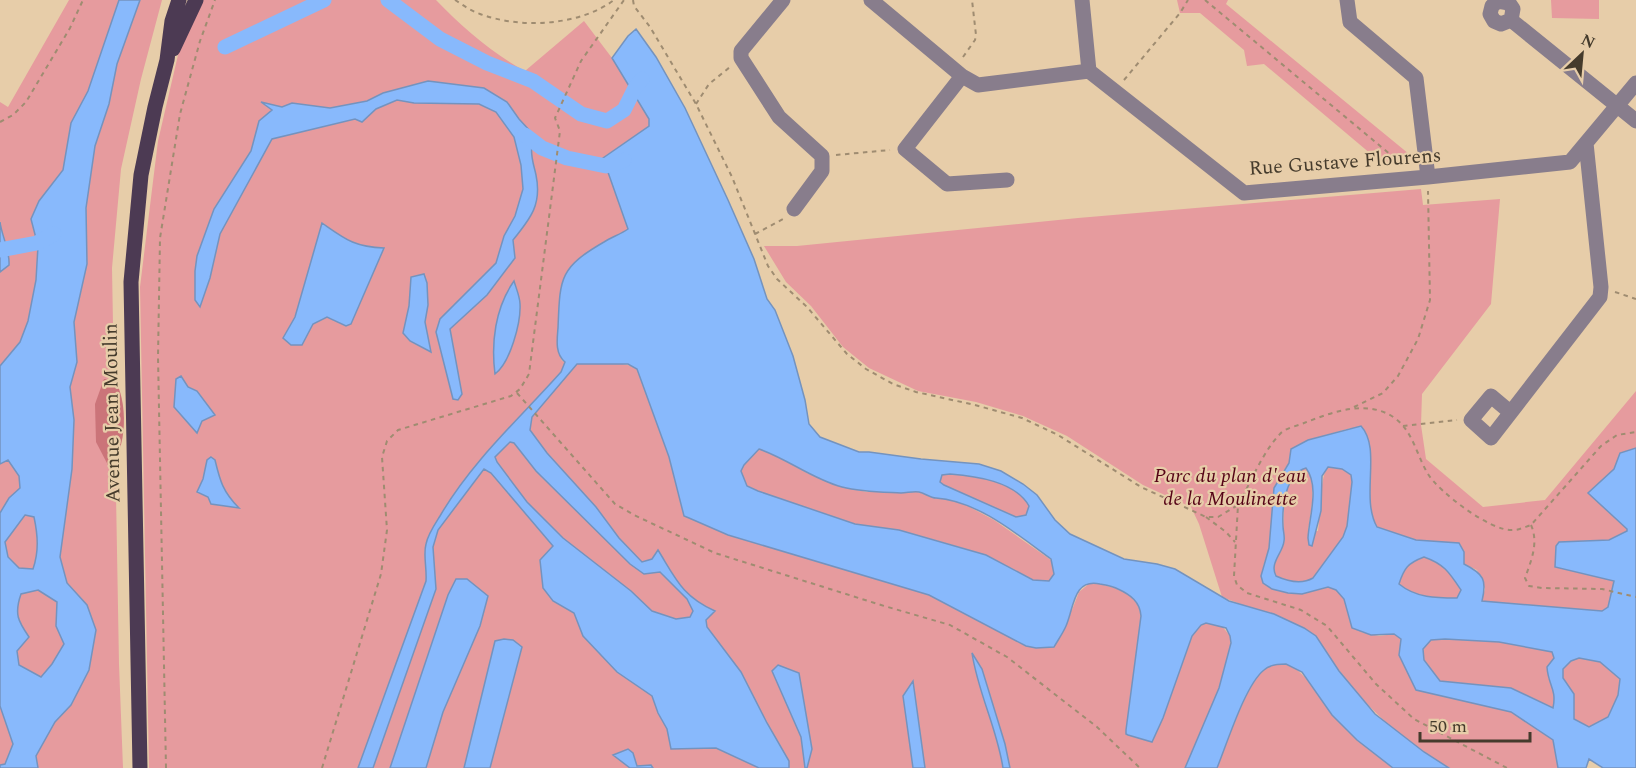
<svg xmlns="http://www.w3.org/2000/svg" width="1636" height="768" font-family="Spectral,serif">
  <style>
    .green { fill: #e69b9e }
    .forest { fill: #cb7479 }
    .water { fill: #88b9fc; stroke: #7493be; stroke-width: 1.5; fill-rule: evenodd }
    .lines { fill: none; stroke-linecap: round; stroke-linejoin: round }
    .canal { stroke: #88b9fc; stroke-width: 15 }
    .path { stroke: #9f8c71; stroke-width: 2; stroke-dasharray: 4.5 4.5; stroke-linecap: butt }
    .minor { stroke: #887d8c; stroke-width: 15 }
    .major { stroke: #4c3a53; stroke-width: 15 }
    .labels { text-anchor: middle; stroke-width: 4.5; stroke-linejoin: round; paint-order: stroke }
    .street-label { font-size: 20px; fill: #453b2c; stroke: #e7cda9 }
    .park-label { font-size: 20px; font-style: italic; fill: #550316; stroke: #e7cda9 }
  </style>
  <rect width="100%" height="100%" fill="#e7cda9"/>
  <path class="green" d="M 69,0 L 162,0 L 141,79 L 121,169 L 112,268 L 119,664 L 123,768 L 0,768 L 0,102 L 8,107 Z
    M 203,0 L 436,0 C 462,27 492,53 525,71 L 584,21 L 612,58 L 649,119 L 649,126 L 603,158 L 629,226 L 627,230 L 589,251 L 561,285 L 558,351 L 562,361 C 585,367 618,357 637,369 L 669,457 L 684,516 L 728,535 L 929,595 L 1002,633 L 1072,610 L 1079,592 L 1091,582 C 1112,587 1138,591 1141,616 L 1126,733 L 1152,742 L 1163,718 L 1192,636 L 1201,625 L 1206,623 L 1222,626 L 1230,636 C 1235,661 1197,742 1185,768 L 149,768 L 140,287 L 158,141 L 178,55 Z
    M 1177,0 L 1228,0 L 1226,4 L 1409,154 L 1389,166 L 1384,165 L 1264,64 L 1247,66 L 1244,50 L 1200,13 L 1180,13 Z
    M 1551,0 L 1599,0 L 1599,19 L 1552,18 Z
    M 1421,189 L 1423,205 L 1500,199 L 1491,304 L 1422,394 L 1421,425 L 1426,459 L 1483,507 L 1545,500 L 1636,391 L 1636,448 L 1620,453 L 1614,469 L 1588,493 L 1627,529 L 1627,532 L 1609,540 L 1559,542 L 1556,546 L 1555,567 L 1614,581 L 1608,607 L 1602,611 L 1481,601 L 1485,589 L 1477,570 L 1464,564 L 1464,552 L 1416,540 L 1377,527 C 1366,507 1368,479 1371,457 L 1351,428 L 1308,440 L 1291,449 L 1289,463 L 1281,474 L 1274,499 L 1269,548 L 1263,567 L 1263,583 L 1272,589 L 1288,593 L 1302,594 L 1328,587 L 1336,590 L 1344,599 L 1350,622 L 1361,632 L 1379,636 L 1394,634 L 1402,639 L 1416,690 L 1511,711 L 1554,740 L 1558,768 L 1450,768 C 1409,745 1370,712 1342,674 C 1329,658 1321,640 1304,628 L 1222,597 L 1199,524 L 1191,507 L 1143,485 L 1067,436 L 1023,416 L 976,402 L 918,391 L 869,368 L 843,347 L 811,306 L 786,282 L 764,246 L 797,246 L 1078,218 Z
    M 759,449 L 773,454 L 807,473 L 839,486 L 867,492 L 918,492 L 935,498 L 941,498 L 964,504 L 994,520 L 1051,560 L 1054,574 L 1050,581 L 1033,580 L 986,555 L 942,542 L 899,530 L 855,524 L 758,491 L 747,486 L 741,471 L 744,465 Z
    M 1328,467 L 1342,469 L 1351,475 L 1352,481 L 1347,526 L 1343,537 L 1313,578 C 1300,585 1288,581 1275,576 C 1271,565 1278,559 1281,550 C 1287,527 1276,476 1306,468 C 1318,485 1310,513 1308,532 L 1318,531 C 1320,517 1320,474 1328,467 Z
    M 950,474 C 976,476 1015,481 1029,506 L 1026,516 L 1016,517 L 944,485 L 940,482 L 942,475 Z
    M 1424,557 C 1445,564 1449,572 1461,590 L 1457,598 C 1435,598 1416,598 1399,584 C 1405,568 1407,564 1424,557 Z
    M 1445,639 L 1499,642 L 1553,652 L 1555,658 L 1548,677 L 1556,694 L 1553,708 L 1511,688 L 1440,681 L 1424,660 L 1423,649 L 1431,640 Z
    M 1579,658 L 1600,662 L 1620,679 L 1618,695 L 1608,717 L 1589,727 L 1574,719 L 1574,695 L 1563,678 L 1563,669 L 1571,661 Z
    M 1286,663 C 1311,675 1318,700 1336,719 C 1353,738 1373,753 1393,768 L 1217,768 C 1227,744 1246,685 1264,670 C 1269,665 1279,664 1286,663 Z"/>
  <path class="forest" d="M 104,379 L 114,379 C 128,399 128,450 109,467 L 96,442 L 95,404 Z"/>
  <path class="water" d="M 119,0 L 140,0 L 117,64 L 109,104 L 95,146 L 86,208 L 87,264 L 74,322 L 77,362 L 70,387 L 74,420 L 72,469 L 60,557 L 67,583 L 87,605 L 96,630 L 89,670 L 71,705 L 55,722 L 36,756 L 38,768 L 0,768 L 0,765 L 5,764 L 13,744 L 0,706 L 0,513 L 9,498 L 20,488 L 19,476 L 8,460 L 0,464 L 0,366 L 20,342 L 28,321 L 36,280 L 38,246 L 31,219 L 39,201 L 63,170 L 71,123 L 88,91 ZM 25,515 L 34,517 C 38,536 39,551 33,569 L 19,568 L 8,557 L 5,542 ZM 38,590 L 57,602 L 56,626 L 64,644 L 52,664 L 41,677 L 19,665 L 17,651 L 29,637 C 18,621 14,614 21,594 Z
    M 636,29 L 656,57 L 685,108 L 728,200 L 754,259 L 767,299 L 775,310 L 793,356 L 805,400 L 809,424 L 820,437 L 859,452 L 869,452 L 921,459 L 979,464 L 1001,471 L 1023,484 L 1037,495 L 1055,520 L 1070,534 L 1124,559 L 1157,564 L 1175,569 L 1229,601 L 1274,614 L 1304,628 L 1316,636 L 1339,671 L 1375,714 L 1424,752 L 1449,768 L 1393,768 L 1357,740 L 1332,715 L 1302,672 L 1286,664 C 1279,664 1269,665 1264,670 C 1245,685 1227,744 1217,768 L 1185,768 L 1219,688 L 1231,643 L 1230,636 L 1226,628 L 1206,623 L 1201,625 L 1192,636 L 1163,718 L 1152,742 L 1128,735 L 1126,734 L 1126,730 L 1141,616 C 1140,602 1131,595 1118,589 C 1113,586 1106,585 1100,584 C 1073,578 1074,608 1066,626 C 1063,633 1058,640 1054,647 L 1036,648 L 1026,646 L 929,595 L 728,535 L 689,518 L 684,516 L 669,457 L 637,369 L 628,364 L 577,364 L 532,417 L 530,430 L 547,453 L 596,507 L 619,538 L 642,562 L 652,559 L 658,550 C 676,579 682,596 715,611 L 706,620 L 707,627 L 741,672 L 767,723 L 789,761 L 789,768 L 759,768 L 716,748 L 671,749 L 667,729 L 658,713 L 652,696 L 617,672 L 583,636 L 574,613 L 553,601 L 543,588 L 540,560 L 553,546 L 491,473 L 484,469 L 438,530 L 433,547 L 436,589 L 373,768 L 358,768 L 426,581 C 427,568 423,555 426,544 C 428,534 435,524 440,516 C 472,461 520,418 561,372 L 565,362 C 555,354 557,340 558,328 C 560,278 559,268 604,242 C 612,237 621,234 628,229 L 603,158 L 649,126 L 649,119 L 612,58 L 628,36 ZM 510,442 L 514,443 L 536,471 L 630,564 L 644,574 L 660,572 L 687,599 L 693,611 L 690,617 L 676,619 L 652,611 L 631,591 L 563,538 L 527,502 L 497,462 L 495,457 ZM 759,449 C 788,459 812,479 842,487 C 862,492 880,492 901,493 C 907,493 913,491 919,492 C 925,493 930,498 936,498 C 978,501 1018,535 1051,559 L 1054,574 L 1049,581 L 1033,580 L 986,555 L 899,530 L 855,524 L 758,491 L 747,486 L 741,471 L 744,465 ZM 950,474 C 975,476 1015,481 1029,506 L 1026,515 L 1016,517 L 944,485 L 940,482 L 942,475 Z
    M 428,81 L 484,88 L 507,102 L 519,119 L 544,146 L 532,146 C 530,156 534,165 536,175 C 542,204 531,218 513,240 L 515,258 L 487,295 L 450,329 L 462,394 L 458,400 L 453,399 L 436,332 L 440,319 L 496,263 L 504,236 L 515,216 L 523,189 L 521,165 L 514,137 L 496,112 L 479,104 L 414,103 L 397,100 L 376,109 L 362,122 L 355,119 L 272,139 L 220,234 L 210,278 L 200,307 L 195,300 L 195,271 L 197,256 L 214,209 L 251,151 L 259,121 L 272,110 L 261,102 L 282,107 L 292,103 L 330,108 L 367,101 L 383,93 Z
    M 0,222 C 2,237 10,250 9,265 L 0,272 Z
    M 322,223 C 345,239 354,247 384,248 L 351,324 L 346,326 L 327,317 L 313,324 L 302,345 L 291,345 L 283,338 L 295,317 Z
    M 424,274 L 427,283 L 428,305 L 425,322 L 431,352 L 410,341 L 403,333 L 409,306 L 411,277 Z
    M 514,281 C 516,288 520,297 520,304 C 521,323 510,363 495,374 C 491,343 495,308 514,281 Z
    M 181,376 L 188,387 L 197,391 L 215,415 L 202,421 L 197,433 L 174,407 L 176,379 Z
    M 1361,426 C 1382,449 1360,497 1377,527 L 1416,540 L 1459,543 L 1464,552 L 1464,564 C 1484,574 1487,580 1482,601 L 1602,611 L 1608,607 L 1614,581 L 1555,567 L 1556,546 L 1559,542 L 1609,540 L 1627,531 L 1627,529 L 1588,493 L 1614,469 L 1620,453 L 1636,448 L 1636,768 L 1603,768 L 1589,759 L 1586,768 L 1558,768 L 1553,740 L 1511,712 L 1416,690 L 1399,655 L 1401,639 L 1394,634 L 1371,635 L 1352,628 L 1344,599 L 1336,590 L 1328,587 L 1302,594 L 1288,593 L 1272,589 L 1263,583 L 1261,576 L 1269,548 L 1274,488 L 1289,463 L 1291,449 L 1308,440 ZM 1328,467 L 1342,469 L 1351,475 L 1352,482 L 1347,526 L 1343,537 L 1313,578 C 1301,585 1287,581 1276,576 C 1269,563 1283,553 1284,541 C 1285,536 1283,531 1283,526 C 1282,508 1285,474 1306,468 C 1320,487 1309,517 1308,538 L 1309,545 L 1312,546 L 1321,511 L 1322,476 ZM 1424,557 C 1444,564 1449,572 1461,590 L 1457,598 C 1436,598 1416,598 1399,584 C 1404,568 1408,563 1424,557 ZM 1445,639 L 1499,642 L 1552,652 L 1554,658 L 1547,667 C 1548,685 1557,689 1553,708 L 1511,688 L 1440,681 L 1424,660 L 1423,649 L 1431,640 ZM 1579,658 L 1600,662 L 1620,679 L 1618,695 L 1608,717 L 1589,727 L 1574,719 L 1574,694 L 1563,678 L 1563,669 L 1571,661 Z
    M 211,457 L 215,460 C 220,481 223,492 239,508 L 211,504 L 208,497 L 197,492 L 203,479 L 207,460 Z
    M 456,579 L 467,579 L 488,596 L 480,626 L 443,712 L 426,768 L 390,768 L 448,595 Z
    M 504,639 L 513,640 L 522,647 L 490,768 L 464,768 L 495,641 Z
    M 972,653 L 982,669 L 1005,744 L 1010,768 L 1003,768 C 997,728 978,693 972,653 Z
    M 778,665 L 799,673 L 812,749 L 807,768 L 805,768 L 801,737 L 772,671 Z
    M 913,681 L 925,768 L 913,768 L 903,696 Z
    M 628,749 L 633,753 L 637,766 L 651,765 L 653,768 L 630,768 L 613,755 Z"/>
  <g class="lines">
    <path class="canal" d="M 388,0 L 440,39 L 487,63 L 533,81 L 581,114 L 607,121 L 624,110 L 636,86 L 642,79
      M 225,47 L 324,0
      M 525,135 L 542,148 L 567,158 L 606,166 L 624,160
      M 0,250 L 37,243 L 54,234"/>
    <path class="path" d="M 455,0 C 463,5 471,11 480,14 C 521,29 579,26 614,0
      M 633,0 L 634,6 L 650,27 L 696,104 L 732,177 L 768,266 L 777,279 L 807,307 L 847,354 L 866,369 L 893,384 L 916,392 L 975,405 L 1022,418 L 1058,435 L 1141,487 L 1206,517 L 1218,517 L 1238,505 L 1234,576 L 1237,585 L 1247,593 L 1301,610 L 1327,626 L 1376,684 L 1414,719 L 1507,768
      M 1205,0 L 1397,160 L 1407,163
      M 963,57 L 975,40 L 976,35 L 972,0
      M 1124,80 L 1180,13 L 1188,0
      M 696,104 L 709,84 L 730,67
      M 0,122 L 13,115 L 26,102 L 70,28 L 83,0
      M 836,155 L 890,150
      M 755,234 L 785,218
      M 1615,292 L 1636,299
      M 517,393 L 615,504 L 634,515 L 715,553 L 881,605 L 950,625 L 1007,657 L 1097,727 L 1140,768
      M 1354,407 L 1383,393 L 1398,376 L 1418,339 L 1430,300 L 1428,191
      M 1403,426 L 1457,420
      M 1238,505 C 1251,482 1262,453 1280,434 C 1285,428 1297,426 1304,423 C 1333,412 1368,398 1396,419 C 1413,432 1417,456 1428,474 C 1439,492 1491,532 1513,530 C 1519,530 1525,527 1531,525 L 1601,446 L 1617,435 L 1636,432
      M 1206,517 L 1226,532 L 1235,542
      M 1531,525 C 1539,543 1531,561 1525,578 L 1529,586 L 1542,588 L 1602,589 L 1636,597
      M 166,768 L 158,357 L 160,238 L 180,114 L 200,41 L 215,0
      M 322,768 L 381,574 L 387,530 L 382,457 L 387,441 L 398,430 L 511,396 L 520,389 L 529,374 L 560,131 L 555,118 L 581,61 L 624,0"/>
    <path class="minor" d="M 783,0 L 741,51 L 741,58 L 779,117 L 822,156 L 822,171 L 794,209
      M 871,0 L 962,76 L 978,85 L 1089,71
      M 1082,0 L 1089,71 L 1244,193 L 1428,177 L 1570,162 L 1636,83
      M 1347,0 L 1350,22 L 1416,78 L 1428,177
      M 1511,20 L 1501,24 L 1494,21 L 1490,14 L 1492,6 L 1498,1 L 1509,3 L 1513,9 L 1511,20 L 1636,121
      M 962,76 L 905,149 L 947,184 L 1007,180
      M 1510,412 L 1491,396 L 1471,420 L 1491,438 L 1600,297 L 1601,287 L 1586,143"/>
    <path class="major" d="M 173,49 L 196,0
      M 140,768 L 131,282 L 141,175 L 155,107 L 167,60 L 172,21 L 179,0"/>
  </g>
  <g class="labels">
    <g class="street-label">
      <text transform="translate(1345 161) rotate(-4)" y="7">Rue Gustave Flourens</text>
      <text transform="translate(111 413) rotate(-91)" y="7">Avenue Jean Moulin</text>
    </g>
    <g class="park-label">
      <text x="1230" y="482">Parc du plan d'eau<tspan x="1230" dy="23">de la Moulinette</tspan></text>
    </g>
  </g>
  <g transform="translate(1582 54) rotate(26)" stroke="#e7cda9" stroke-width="4.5" paint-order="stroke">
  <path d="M0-4.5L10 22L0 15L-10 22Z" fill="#453b2c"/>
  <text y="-9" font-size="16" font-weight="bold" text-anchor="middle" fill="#453b2c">N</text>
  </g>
  <path d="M1420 732v9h110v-9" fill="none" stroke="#453b2c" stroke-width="3"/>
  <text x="1429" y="732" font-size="18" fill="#453b2c" stroke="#e7cda9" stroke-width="4.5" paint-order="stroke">50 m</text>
</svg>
